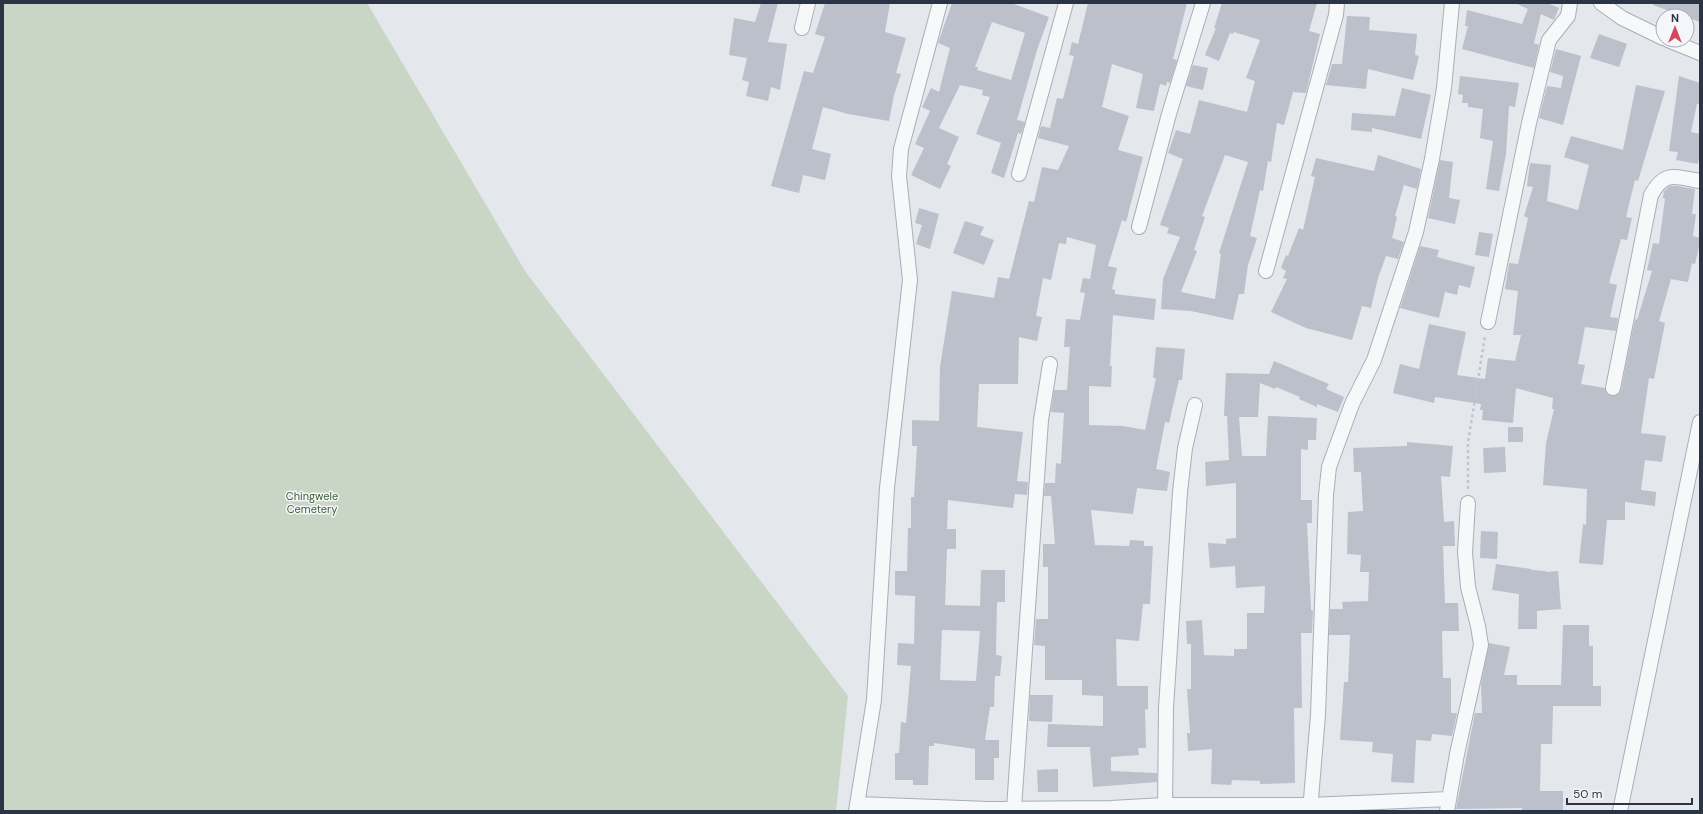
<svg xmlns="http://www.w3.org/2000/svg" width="1703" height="814" font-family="'DM Sans',sans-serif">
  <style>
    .green { fill: #c9d6c5 }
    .building { fill: #bbc0ca; fill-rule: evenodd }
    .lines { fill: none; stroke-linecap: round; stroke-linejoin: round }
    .minor-casing { stroke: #a9aeb7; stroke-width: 16 }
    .path { stroke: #c2c5cb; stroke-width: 2.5; stroke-dasharray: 3 3; stroke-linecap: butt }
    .minor { stroke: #f7f8fa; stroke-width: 14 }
    .labels { text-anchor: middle; stroke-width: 3; stroke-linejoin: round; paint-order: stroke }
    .park-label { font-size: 11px; fill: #3f6138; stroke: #f4f6f9 }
  </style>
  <rect width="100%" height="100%" fill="#e4e7ec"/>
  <path class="green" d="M 3,3 L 367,3 L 525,271 L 848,696 L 836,811 L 3,811 Z"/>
  <path class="building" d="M 761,3 L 778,3 L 768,42 L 787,44 L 780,90 L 771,87 L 768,101 L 746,96 L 749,82 L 742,80 L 747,58 L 729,55 L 734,18 L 755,22 Z
    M 825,3 L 890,3 L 885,32 L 906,38 L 896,73 L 901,74 L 894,95 L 889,121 L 848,114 L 823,107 L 812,149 L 831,154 L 825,180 L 803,175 L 799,193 L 771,186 L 804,71 L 813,73 L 825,37 L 815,34 Z
    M 952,3 L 1011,3 L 1049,17 L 1037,50 L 1017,120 L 1025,122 L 1021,134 L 1018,133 L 1004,178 L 991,173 L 1001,143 L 976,134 L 990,97 L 982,95 L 983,90 L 960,85 L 939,128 L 959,137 L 947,164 L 951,166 L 940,189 L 911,175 L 924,148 L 915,144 L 930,111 L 922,107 L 931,88 L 939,92 L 950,48 L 938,43 ZM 992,22 L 1025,33 L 1011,80 L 977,70 L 978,67 L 975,67 Z
    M 1088,3 L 1187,3 L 1173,59 L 1177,60 L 1170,83 L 1167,82 L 1166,86 L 1160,84 L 1154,111 L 1136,108 L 1143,74 L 1112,64 L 1102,107 L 1129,116 L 1118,150 L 1143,157 L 1126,222 L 1122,220 L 1108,266 L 1117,268 L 1112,289 L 1115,290 L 1115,294 L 1156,299 L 1154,320 L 1113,315 L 1110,366 L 1112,366 L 1111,387 L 1089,386 L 1089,425 L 1123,426 L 1145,430 L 1156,378 L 1153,378 L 1156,347 L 1185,349 L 1182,380 L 1179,380 L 1169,423 L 1165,422 L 1156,469 L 1170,472 L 1167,491 L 1137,488 L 1133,514 L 1091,510 L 1095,545 L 1129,546 L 1130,540 L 1144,541 L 1144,546 L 1153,546 L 1150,604 L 1143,604 L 1139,641 L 1116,639 L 1117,686 L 1148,686 L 1148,710 L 1145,709 L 1146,748 L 1138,748 L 1139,755 L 1111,757 L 1111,771 L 1157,773 L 1157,782 L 1093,787 L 1090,747 L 1047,747 L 1048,724 L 1103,726 L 1103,696 L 1082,695 L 1082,680 L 1045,680 L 1045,646 L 1034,645 L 1036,619 L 1048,619 L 1048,567 L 1043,567 L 1043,544 L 1055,544 L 1051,496 L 1044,496 L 1045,483 L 1055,483 L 1056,463 L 1061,464 L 1064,413 L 1051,412 L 1054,390 L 1067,390 L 1070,347 L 1064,347 L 1066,319 L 1080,320 L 1085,293 L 1080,292 L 1083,278 L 1090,279 L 1096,245 L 1067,237 L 1066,244 L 1059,243 L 1051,280 L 1043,278 L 1036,316 L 1042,317 L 1037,341 L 1019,337 L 1018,384 L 979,384 L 977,427 L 1023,432 L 1017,481 L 1028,482 L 1027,495 L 1015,494 L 1013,508 L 948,500 L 947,529 L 956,529 L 956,549 L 947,549 L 945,605 L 980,606 L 981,570 L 1005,570 L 1005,602 L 997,602 L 996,655 L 1002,656 L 1000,676 L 995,676 L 994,707 L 990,707 L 985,740 L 999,740 L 999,758 L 994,758 L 994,780 L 975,780 L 975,749 L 934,743 L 934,746 L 929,746 L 928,785 L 913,785 L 913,780 L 895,780 L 895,753 L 899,753 L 901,722 L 906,723 L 911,666 L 897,665 L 898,643 L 914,644 L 915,596 L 895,595 L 895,571 L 907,571 L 908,528 L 911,528 L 911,497 L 914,497 L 917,446 L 912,446 L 912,420 L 939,421 L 940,367 L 952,291 L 994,298 L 998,277 L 1009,279 L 1029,201 L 1034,202 L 1042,167 L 1058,170 L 1069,146 L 1038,138 L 1041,126 L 1050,128 L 1057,98 L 1063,99 L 1074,56 L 1069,55 L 1072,42 L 1078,44 ZM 942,630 L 980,631 L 976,681 L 940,680 Z
    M 1222,3 L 1317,3 L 1309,31 L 1320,34 L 1306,93 L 1293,92 L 1284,125 L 1277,123 L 1271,162 L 1268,161 L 1263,191 L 1260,190 L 1250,236 L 1257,238 L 1248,265 L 1244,294 L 1239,294 L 1233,320 L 1191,311 L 1161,309 L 1163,279 L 1180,237 L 1167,233 L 1169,228 L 1160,225 L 1183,159 L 1168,153 L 1176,130 L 1190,134 L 1199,100 L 1247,112 L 1255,81 L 1246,78 L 1260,40 L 1234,32 L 1233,34 L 1230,33 L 1219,61 L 1205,55 L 1216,28 L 1214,28 ZM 1225,155 L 1248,162 L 1219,253 L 1221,254 L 1215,299 L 1181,292 L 1197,251 L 1194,250 L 1205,217 L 1202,216 Z
    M 1515,3 L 1547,3 L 1559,8 L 1554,20 L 1541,14 L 1534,43 L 1539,45 L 1534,68 L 1462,49 L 1468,26 L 1465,26 L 1467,10 L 1522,24 L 1528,9 Z
    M 1653,3 L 1700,3 L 1700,22 L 1653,5 Z
    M 1347,16 L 1370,17 L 1369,30 L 1417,34 L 1415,55 L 1419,56 L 1413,80 L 1368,69 L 1366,89 L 1326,85 L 1332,64 L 1342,64 Z
    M 1599,34 L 1627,44 L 1619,67 L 1590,58 Z
    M 1556,49 L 1581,56 L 1563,125 L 1539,118 L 1547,86 L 1561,88 L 1563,76 L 1550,72 Z
    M 1193,65 L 1208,68 L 1203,90 L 1186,86 Z
    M 1460,76 L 1519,83 L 1515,107 L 1509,106 L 1506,154 L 1499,191 L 1486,189 L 1493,141 L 1480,138 L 1483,109 L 1468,107 L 1468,103 L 1462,103 L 1463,95 L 1458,94 Z
    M 1679,76 L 1700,83 L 1700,104 L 1697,104 L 1691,132 L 1700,134 L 1700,152 L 1698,164 L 1676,160 L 1678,152 L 1669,151 Z
    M 1636,85 L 1665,91 L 1638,181 L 1635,180 L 1626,217 L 1632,218 L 1627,240 L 1621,239 L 1609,283 L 1617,285 L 1610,317 L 1618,318 L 1616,331 L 1585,327 L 1578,364 L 1585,365 L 1581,384 L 1605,388 L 1607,394 L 1612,396 L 1619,394 L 1621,390 L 1635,319 L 1637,320 L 1652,271 L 1647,270 L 1653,243 L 1659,244 L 1665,199 L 1663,198 L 1664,191 L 1670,186 L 1677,186 L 1695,189 L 1692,214 L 1696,214 L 1693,236 L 1700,238 L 1700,243 L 1695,264 L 1692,263 L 1688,282 L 1671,279 L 1659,321 L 1665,323 L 1654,379 L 1649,378 L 1641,433 L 1666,436 L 1662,462 L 1645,460 L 1641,490 L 1656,492 L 1655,506 L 1625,502 L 1625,520 L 1607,520 L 1603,565 L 1579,563 L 1583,524 L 1586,525 L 1587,489 L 1543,485 L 1546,443 L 1554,409 L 1552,409 L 1553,398 L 1516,388 L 1513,423 L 1482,420 L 1483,410 L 1480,410 L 1481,404 L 1435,397 L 1434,403 L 1393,393 L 1400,364 L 1419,369 L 1429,324 L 1466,332 L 1457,375 L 1485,379 L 1488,358 L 1515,361 L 1521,335 L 1513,335 L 1518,291 L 1505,289 L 1509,263 L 1518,264 L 1528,218 L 1524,216 L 1533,187 L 1527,186 L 1530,163 L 1551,165 L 1547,201 L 1578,210 L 1589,165 L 1564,157 L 1571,136 L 1623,150 Z
    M 1402,88 L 1431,95 L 1421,139 L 1372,128 L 1372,132 L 1351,130 L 1352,113 L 1395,116 Z
    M 1378,155 L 1421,169 L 1417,189 L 1404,185 L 1395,216 L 1397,217 L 1392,238 L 1404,242 L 1398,259 L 1386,256 L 1378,278 L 1371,308 L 1362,306 L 1352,340 L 1306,328 L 1271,312 L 1287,279 L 1283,278 L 1286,271 L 1281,268 L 1286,255 L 1288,256 L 1299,228 L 1303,230 L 1315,177 L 1311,176 L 1316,158 L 1374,171 Z
    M 1440,160 L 1453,162 L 1449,198 L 1460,200 L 1455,224 L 1428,218 Z
    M 919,208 L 939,214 L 930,249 L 916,244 L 922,225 L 915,223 Z
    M 965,221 L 984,227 L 980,235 L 994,240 L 984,265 L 953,253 Z
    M 1479,232 L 1493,234 L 1489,257 L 1475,255 Z
    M 1420,246 L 1439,250 L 1437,257 L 1475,267 L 1470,288 L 1459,285 L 1457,295 L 1445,292 L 1439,318 L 1400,308 Z
    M 1274,361 L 1329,384 L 1326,389 L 1344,397 L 1338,412 L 1317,404 L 1317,407 L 1299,399 L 1300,397 L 1276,387 L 1275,389 L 1260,383 L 1258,417 L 1239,417 L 1242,456 L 1266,456 L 1268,416 L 1317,418 L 1316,440 L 1308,440 L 1308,450 L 1301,449 L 1301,500 L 1312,500 L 1312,523 L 1307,523 L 1311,610 L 1313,610 L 1312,633 L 1301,633 L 1302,708 L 1294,708 L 1295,783 L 1260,784 L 1260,781 L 1232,780 L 1231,785 L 1211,784 L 1212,749 L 1188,751 L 1187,733 L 1190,733 L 1187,689 L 1191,689 L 1191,644 L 1187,644 L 1186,621 L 1202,620 L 1204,655 L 1234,656 L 1234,649 L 1247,649 L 1247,613 L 1264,613 L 1265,586 L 1236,588 L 1235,566 L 1210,568 L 1208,543 L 1226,544 L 1226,539 L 1236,538 L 1236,483 L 1206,486 L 1205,462 L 1229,460 L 1227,416 L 1224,416 L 1226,373 L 1269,374 Z
    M 1508,427 L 1523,427 L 1523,442 L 1508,442 Z
    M 1407,442 L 1453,446 L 1450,477 L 1441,476 L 1444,522 L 1454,521 L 1455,546 L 1443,546 L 1445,603 L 1458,603 L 1459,631 L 1442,631 L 1443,678 L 1451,678 L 1451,713 L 1457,713 L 1452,736 L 1432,734 L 1431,741 L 1416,740 L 1414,783 L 1391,782 L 1393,754 L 1372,752 L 1373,742 L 1340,740 L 1344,682 L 1348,682 L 1350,635 L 1329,635 L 1330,609 L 1343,609 L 1342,602 L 1368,601 L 1369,572 L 1360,572 L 1361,555 L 1347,554 L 1348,512 L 1363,511 L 1361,472 L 1354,472 L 1353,448 L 1407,446 Z
    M 1505,447 L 1506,472 L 1484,473 L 1483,448 Z
    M 1481,531 L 1498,532 L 1497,559 L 1480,558 Z
    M 1496,564 L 1532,569 L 1531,570 L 1546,571 L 1546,572 L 1558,571 L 1561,609 L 1537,611 L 1537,629 L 1518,629 L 1519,594 L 1492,590 Z
    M 1563,625 L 1589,625 L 1589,646 L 1593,646 L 1593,686 L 1601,686 L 1601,706 L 1553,706 L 1552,744 L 1541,744 L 1540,791 L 1563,791 L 1563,811 L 1522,811 L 1522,808 L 1456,809 L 1475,713 L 1482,713 L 1481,684 L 1489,643 L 1510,647 L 1504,675 L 1517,675 L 1517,685 L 1561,685 Z
    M 1030,695 L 1053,695 L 1052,722 L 1029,721 Z
    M 1058,769 L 1058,792 L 1038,792 L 1037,770 Z"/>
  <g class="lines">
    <defs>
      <path id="minor" d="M 1601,3 L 1622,18 L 1663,38
        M 802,28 L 808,3
        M 1668,40 L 1700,53
        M 1019,174 L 1066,3
        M 1139,227 L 1169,114 L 1203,3
        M 1266,271 L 1336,15 L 1337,3
        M 1488,322 L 1529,123 L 1549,40 L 1568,16 L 1570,3
        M 1613,388 L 1651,195 C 1665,170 1675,177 1700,181
        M 857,804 L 988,809 L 1111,808 L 1164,805 L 1310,805 L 1449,799
        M 1014,808 L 1041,420 L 1050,364
        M 856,811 L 874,700 L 887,488 L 910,280 L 899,176 L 901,149 L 940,3
        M 1165,811 L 1166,708 L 1180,492 L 1185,448 L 1195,405
        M 1310,811 L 1318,715 L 1326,495 L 1329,467 L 1352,404 L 1374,360 L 1416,232 L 1432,159 L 1444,88 L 1452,3
        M 1447,811 L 1457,754 L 1481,645 L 1478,626 L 1468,587 L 1465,552 L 1468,503
        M 1620,811 L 1700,422"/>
    </defs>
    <use href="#minor" class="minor-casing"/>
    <path class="path" d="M 1468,489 L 1468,443 L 1485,336"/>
    <use href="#minor" class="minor"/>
  </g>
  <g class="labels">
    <g class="park-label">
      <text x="312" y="500">Chingwele<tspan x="312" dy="13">Cemetery</tspan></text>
    </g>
  </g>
  <rect width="1703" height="814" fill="none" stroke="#2b3445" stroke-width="8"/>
  <g transform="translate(1675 28)"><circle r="19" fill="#f4f6f9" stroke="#a4a8b1"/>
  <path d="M0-3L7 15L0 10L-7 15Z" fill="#d1495b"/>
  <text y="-6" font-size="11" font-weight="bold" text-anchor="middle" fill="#2b3445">N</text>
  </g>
  <path d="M1567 798v6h125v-6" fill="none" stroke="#2b3445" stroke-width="2"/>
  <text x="1573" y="798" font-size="12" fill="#2b3445" stroke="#f4f6f9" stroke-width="3" paint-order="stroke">50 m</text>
</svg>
